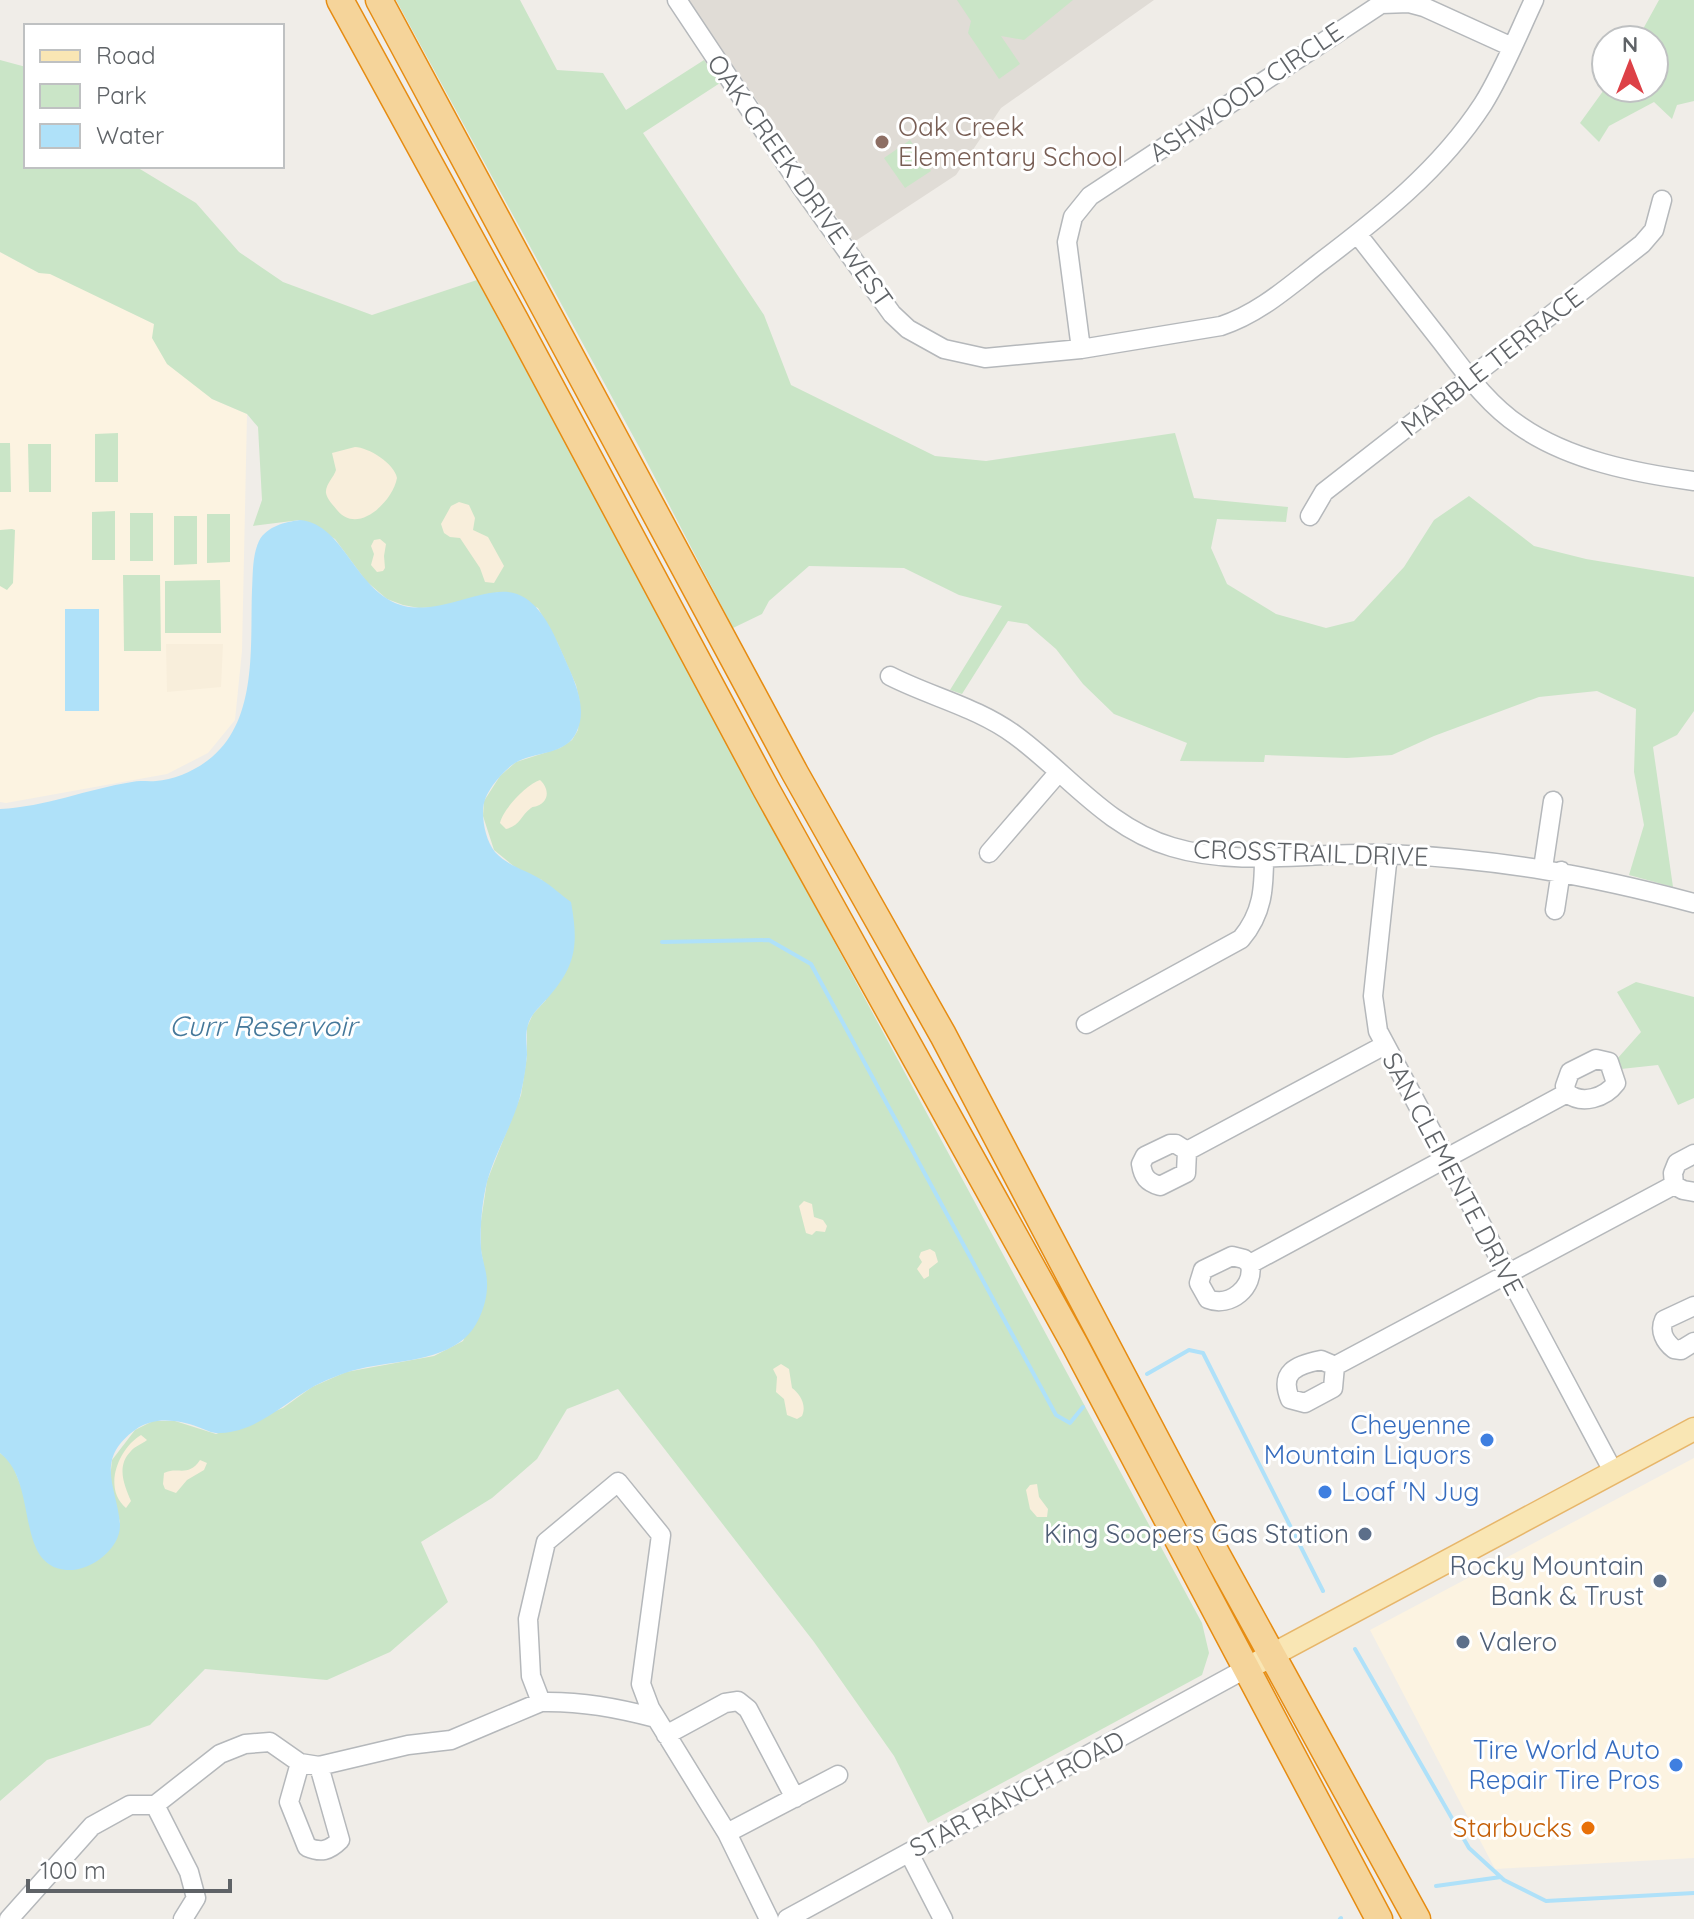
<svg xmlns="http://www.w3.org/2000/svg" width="1694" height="1919" font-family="Quicksand,sans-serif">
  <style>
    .commercial { fill: #fcf3e1 }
    .education { fill: #e0dcd6 }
    .green { fill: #cae5c7 }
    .sand { fill: #f8eedb }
    .water { fill: #afe1f9 }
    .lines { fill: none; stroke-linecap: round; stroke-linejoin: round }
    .stream { stroke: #afe1f9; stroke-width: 4 }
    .minor-casing { stroke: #b5b8bb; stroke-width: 21 }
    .major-casing { stroke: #e7b66a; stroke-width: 25 }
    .highway-casing { stroke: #e68c12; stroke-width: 29 }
    .minor { stroke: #fff; stroke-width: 18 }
    .major { stroke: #f9e6b4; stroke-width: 22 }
    .highway { stroke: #f5d49a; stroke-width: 26 }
    .education-dot { fill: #8d6e63; stroke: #fff; stroke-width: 3 }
    .shop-dot { fill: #3f7fe0; stroke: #fff; stroke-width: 3 }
    .service-dot { fill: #5c6f8a; stroke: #fff; stroke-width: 3 }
    .food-dot { fill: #e8710a; stroke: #fff; stroke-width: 3 }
    .labels { text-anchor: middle; stroke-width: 6; stroke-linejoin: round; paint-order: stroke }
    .street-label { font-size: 26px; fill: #5f6367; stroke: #fff }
    .education-label { font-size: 26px; fill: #785e54; stroke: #fff; text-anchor: start }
    .shop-label { font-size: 26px; fill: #366cbe; stroke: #fff; text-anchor: end }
    .service-label { font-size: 26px; fill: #4e5e75; stroke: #fff; text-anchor: end }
    .food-label { font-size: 26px; fill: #c56008; stroke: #fff; text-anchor: end }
    .water-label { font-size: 28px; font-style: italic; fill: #45789a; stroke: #fff }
  </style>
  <rect width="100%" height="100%" fill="#f0ede8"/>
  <path class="commercial" d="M 0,252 L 39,273 L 50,273 L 154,324 L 212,399 L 247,414 L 242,651 L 235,720 L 208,753 L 167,774 L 6,803 L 0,802 Z
    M 1694,1458 L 1694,1858 L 1495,1869 L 1370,1630 Z"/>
  <path class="education" d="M 688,0 L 1154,0 L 1001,108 L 956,175 L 854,242 Z"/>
  <path class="green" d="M 396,0 L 520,0 L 557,70 L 603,73 L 626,110 L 704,60 L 720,83 L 643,133 L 764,315 L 791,385 L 935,456 L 986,461 L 1175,433 L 1194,498 L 1288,507 L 1286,522 L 1217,519 L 1211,548 L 1227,584 L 1276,614 L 1326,628 L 1354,621 L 1404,567 L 1434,520 L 1469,496 L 1534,546 L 1586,559 L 1694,577 L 1694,711 L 1677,735 L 1653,747 L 1673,887 L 1629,875 L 1644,825 L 1634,772 L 1636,709 L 1597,691 L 1539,697 L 1434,736 L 1392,755 L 1347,758 L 1265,755 L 1264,762 L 1180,761 L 1187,743 L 1114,714 L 1083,684 L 1056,649 L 1027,624 L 1008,621 L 962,694 L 950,690 L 1002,606 L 959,595 L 904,568 L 809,566 L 769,601 L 762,614 L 733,628 L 638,445 Z
    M 957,0 L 1073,0 L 1024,40 L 1001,36 L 1020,64 L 999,79 L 968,33 L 971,21 Z
    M 1659,0 L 1694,0 L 1694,101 L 1677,105 L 1672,119 L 1654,102 L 1609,126 L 1599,142 L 1580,123 L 1606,87 L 1654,88 L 1654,40 L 1637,40 Z
    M 0,60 L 26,67 L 26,166 L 135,166 L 196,203 L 239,252 L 283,282 L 372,315 L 477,280 L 1202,1623 L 1209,1653 L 1202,1675 L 928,1823 L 894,1756 L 814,1642 L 618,1389 L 567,1409 L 537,1459 L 492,1498 L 421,1542 L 448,1602 L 390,1652 L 327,1680 L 205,1669 L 150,1725 L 47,1760 L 0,1801 L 0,1453 L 11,1461 L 24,1494 L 120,1523 L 110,1479 L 112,1460 L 135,1430 L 153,1421 L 175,1421 L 216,1434 L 283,1408 L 312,1387 L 346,1372 L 434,1356 L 463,1341 L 487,1285 L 481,1250 L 481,1221 L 487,1181 L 521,1095 L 527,1056 L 527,1027 L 533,1014 L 546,1000 L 542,880 L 521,872 L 494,850 L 483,816 L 484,801 L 500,776 L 516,762 L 560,748 L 572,740 L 578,730 L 580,703 L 576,685 L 558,644 L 538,608 L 499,592 L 438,607 L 419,608 L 403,605 L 387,599 L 366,581 L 335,539 L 300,520 L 253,526 L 262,500 L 258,427 L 247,414 L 212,399 L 167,364 L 152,338 L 154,324 L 50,274 L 39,273 L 0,252 Z
    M 910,140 L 931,171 L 905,188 L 884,158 Z
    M 118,433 L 118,482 L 95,482 L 95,434 Z
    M 0,443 L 10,443 L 11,492 L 0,492 Z
    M 28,444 L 51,444 L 51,492 L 29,492 Z
    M 115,511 L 115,560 L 92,560 L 92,512 Z
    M 130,513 L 153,513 L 153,561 L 130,561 Z
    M 207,514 L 230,514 L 230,562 L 207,563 Z
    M 174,516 L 197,516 L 197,564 L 174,565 Z
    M 12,529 L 15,530 L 13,583 L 7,590 L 0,586 L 0,530 Z
    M 123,575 L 160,575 L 161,651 L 124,651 Z
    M 220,580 L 221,633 L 165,633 L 165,581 Z
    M 1636,982 L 1694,997 L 1694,1098 L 1678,1105 L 1658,1065 L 1621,1069 L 1617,1059 L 1641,1032 L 1617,992 Z"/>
  <path class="sand" d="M 355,447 C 368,447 395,464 397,478 C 393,501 358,536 337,510 C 333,505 327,499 326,493 C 325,485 334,477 336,470 L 332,453 Z
    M 459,502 L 469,505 L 475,518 L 473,530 L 488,537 L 504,566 L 494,583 L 485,582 L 480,568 L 460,538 L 450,537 L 444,533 L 441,524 L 451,506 Z
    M 380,539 L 386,544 L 384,556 L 385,568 L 383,571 L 377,572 L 371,565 L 374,554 L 371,546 L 374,540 Z
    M 166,644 L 223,644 L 221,687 L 167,692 Z
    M 540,780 C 549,788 550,801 537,806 C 535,807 533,806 531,808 C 521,815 520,826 506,829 L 500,823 C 503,809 527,784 540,780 Z
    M 804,1201 L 812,1204 L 814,1217 L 823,1220 L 827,1226 L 825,1232 L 816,1231 L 812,1235 L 806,1233 L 799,1206 Z
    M 930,1249 L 935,1252 L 938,1262 L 929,1269 L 929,1276 L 924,1279 L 917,1269 L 922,1262 L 919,1257 L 921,1252 Z
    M 781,1364 L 789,1369 L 792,1388 C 800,1394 807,1405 802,1416 L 797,1419 L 787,1415 L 784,1399 L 776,1392 L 777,1377 L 773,1369 Z
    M 141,1435 L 147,1440 C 142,1444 135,1446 131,1451 C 116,1466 124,1485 131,1501 L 126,1508 C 102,1488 119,1448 141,1435 Z
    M 200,1460 L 207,1463 L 204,1470 L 187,1480 L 176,1493 L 165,1489 L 163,1484 L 164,1473 C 178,1466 188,1478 200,1460 Z
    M 1030,1485 L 1037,1484 L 1039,1497 L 1048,1509 L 1047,1517 L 1037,1517 L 1030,1509 L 1026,1490 Z"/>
  <path class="water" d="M 300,520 C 345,524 355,593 404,606 C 442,615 488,583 517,594 C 539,602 552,629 561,650 C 571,674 589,705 577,731 C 567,756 534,751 515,763 C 506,769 499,777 493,785 C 487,794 483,801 483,812 C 483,826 487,842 495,852 C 509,867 526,870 542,880 C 552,886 561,895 571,902 C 579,946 576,967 545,1001 C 538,1009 531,1014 528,1025 C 525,1034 527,1045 527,1055 C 526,1069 523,1084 520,1097 C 512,1126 495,1153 487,1182 C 482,1202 480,1226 481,1248 C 482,1260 487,1271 487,1283 C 488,1303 477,1331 460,1342 C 427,1365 382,1360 345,1373 C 334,1377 321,1382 311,1388 C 282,1405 257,1431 221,1433 C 213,1434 206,1430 198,1427 C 178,1420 154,1416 135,1430 C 94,1460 117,1487 120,1524 C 121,1549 90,1572 66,1570 C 14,1565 39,1483 0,1453 L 0,809 C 45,807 87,789 132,782 C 140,780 148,782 156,781 C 175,780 198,769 212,757 C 258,718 250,645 252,590 C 253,575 252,556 259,541 C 267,526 285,522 300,520 Z
    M 65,609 L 99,609 L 99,711 L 65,711 Z"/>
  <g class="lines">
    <path class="stream" d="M 662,942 L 769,940 L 811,964 L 1056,1415 L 1070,1423 L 1083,1407
      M 1147,1374 L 1189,1350 L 1203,1353 L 1323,1591
      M 1355,1649 L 1469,1848 L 1504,1880 L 1546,1901 L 1694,1893
      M 1436,1886 L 1501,1877
      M 1340,1919 L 1341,1918"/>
    <defs>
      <path id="minor" d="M 677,0 L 802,188 L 892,314 L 908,329 L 944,349 L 985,358 L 1081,349 L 1221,326 C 1258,314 1287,288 1318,264 C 1380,217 1440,170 1483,104 C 1503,72 1518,34 1534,0
        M 1358,235 C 1385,270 1413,305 1441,341 C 1465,372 1487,404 1520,426 C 1569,460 1635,473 1694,481
        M 1081,349 L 1067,242 L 1073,217 L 1090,196 L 1381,4 L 1409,3 L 1424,7 L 1512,47
        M 1310,516 L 1324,492 L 1642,244 L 1654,230 L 1662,200
        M 890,676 C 931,697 977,707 1015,735 C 1067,773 1107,828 1172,847 C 1241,868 1319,851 1389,854 C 1499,859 1588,875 1694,903
        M 989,853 L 1058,773
        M 1388,854 L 1373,996 L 1378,1031 L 1614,1473
        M 1543,868 L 1553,801
        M 1555,910 L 1561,871
        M 1086,1024 L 1241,939 C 1263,913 1264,888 1264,856
        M 1596,1059 L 1609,1062 L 1616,1083 C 1605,1098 1582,1105 1567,1093 L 1565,1086 L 1570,1072 Z
        M 1170,1144 L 1176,1144 L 1187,1151 L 1186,1173 L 1160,1186 C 1147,1182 1143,1177 1141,1164 L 1145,1156 Z
        M 1187,1151 L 1383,1046
        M 1674,1185 L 1673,1173 L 1677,1163 L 1694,1154
        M 1674,1185 L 1683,1190 L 1694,1192
        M 1232,1256 L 1244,1259 L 1250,1264 C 1255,1287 1230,1308 1208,1299 L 1199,1283 L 1203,1270 Z
        M 1250,1264 L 1567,1093
        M 1694,1306 L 1664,1320 C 1659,1331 1665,1342 1674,1349 L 1681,1350 L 1694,1342
        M 1321,1360 L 1335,1366 L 1333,1388 L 1305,1403 L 1290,1399 C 1279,1372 1296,1365 1321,1360 Z
        M 1335,1366 L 1674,1185
        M 541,1702 C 581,1701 617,1708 656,1718
        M 666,1735 L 725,1703 L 738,1701 L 748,1709 L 795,1798
        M 300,1763 L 289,1802 L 307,1847 C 321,1853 329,1851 340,1840 L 319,1766
        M 155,1805 L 189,1872 L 196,1898 L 183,1919
        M 727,1833 L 838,1775
        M 909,1853 L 943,1919
        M 9,1919 L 92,1826 L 130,1805 L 155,1805 L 220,1754 L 245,1744 L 270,1742 L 300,1763 L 319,1766 L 408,1745 L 451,1740 L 541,1702 L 531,1676 L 528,1619 L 546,1542 L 618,1482 L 661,1535 L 641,1684 L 650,1708 L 727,1833 L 769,1919
        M 787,1919 L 1247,1668"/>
      <path id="major" d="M 1259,1662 L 1694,1429"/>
      <path id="highway" d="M 340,0 L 515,320 L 766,789 L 1075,1345 L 1379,1919
        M 379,0 L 795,773 L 943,1035 L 1217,1555 L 1417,1919"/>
    </defs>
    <use href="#minor" class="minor-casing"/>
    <use href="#major" class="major-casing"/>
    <use href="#highway" class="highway-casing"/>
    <use href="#minor" class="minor"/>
    <use href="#major" class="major"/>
    <use href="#highway" class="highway"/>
  </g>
  <circle class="education-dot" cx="882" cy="142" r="8"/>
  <g class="shop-dot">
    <circle cx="1487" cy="1440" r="8"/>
    <circle cx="1325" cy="1492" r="8"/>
    <circle cx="1676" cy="1765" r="8"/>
  </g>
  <g class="service-dot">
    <circle cx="1365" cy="1534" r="8"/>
    <circle cx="1660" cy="1581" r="8"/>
    <circle cx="1463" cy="1642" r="8"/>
  </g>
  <circle class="food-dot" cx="1588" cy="1828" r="8"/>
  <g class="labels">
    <g class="street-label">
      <text transform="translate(1246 92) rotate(-34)" y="9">ASHWOOD CIRCLE</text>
      <text transform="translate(800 181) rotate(55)" y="9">OAK CREEK DRIVE WEST</text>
      <text transform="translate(1492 362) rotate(-38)" y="9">MARBLE TERRACE</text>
      <text transform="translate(1311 853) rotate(2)" y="9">CROSSTRAIL DRIVE</text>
      <text transform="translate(1453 1174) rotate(62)" y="9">SAN CLEMENTE DRIVE</text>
      <text transform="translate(1017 1794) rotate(-28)" y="9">STAR RANCH ROAD</text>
    </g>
    <g class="education-label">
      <text x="898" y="136">Oak Creek<tspan x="898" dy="30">Elementary School</tspan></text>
    </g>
    <g class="shop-label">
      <text x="1471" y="1434">Cheyenne<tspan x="1471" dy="30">Mountain Liquors</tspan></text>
      <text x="1341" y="1501" text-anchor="start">Loaf 'N Jug</text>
      <text x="1660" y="1759">Tire World Auto<tspan x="1660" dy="30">Repair Tire Pros</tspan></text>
    </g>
    <g class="service-label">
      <text x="1349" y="1543">King Soopers Gas Station</text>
      <text x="1644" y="1575">Rocky Mountain<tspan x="1644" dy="30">Bank &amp; Trust</tspan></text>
      <text x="1479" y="1651" text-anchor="start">Valero</text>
    </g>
    <g class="food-label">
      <text x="1572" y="1837">Starbucks</text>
    </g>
    <g class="water-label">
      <text x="263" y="1036">Curr Reservoir</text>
    </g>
  </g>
  <rect x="24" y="24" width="260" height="144" fill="#ffffff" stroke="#bfc1c2" stroke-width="2"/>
  <rect x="40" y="50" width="40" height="12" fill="#f9e6b4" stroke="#bfc1c2" stroke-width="2"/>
  <text x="96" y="64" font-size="24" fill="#5f6367">Road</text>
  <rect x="40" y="84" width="40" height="24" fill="#cae5c7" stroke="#bfc1c2" stroke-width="2"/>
  <text x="96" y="104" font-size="24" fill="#5f6367">Park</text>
  <rect x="40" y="124" width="40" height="24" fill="#afe1f9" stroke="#bfc1c2" stroke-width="2"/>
  <text x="96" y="144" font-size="24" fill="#5f6367">Water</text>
  <g transform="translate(1630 64)"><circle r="38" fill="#ffffff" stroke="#bfc1c2" stroke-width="2"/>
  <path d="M0-6L14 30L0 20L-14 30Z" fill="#dd4147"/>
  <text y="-12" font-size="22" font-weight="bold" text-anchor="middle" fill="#5f6367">N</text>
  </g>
  <path d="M28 1879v12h202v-12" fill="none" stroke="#5f6367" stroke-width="4"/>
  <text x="40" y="1879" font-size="24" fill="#5f6367" stroke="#ffffff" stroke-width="6" paint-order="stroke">100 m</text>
</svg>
